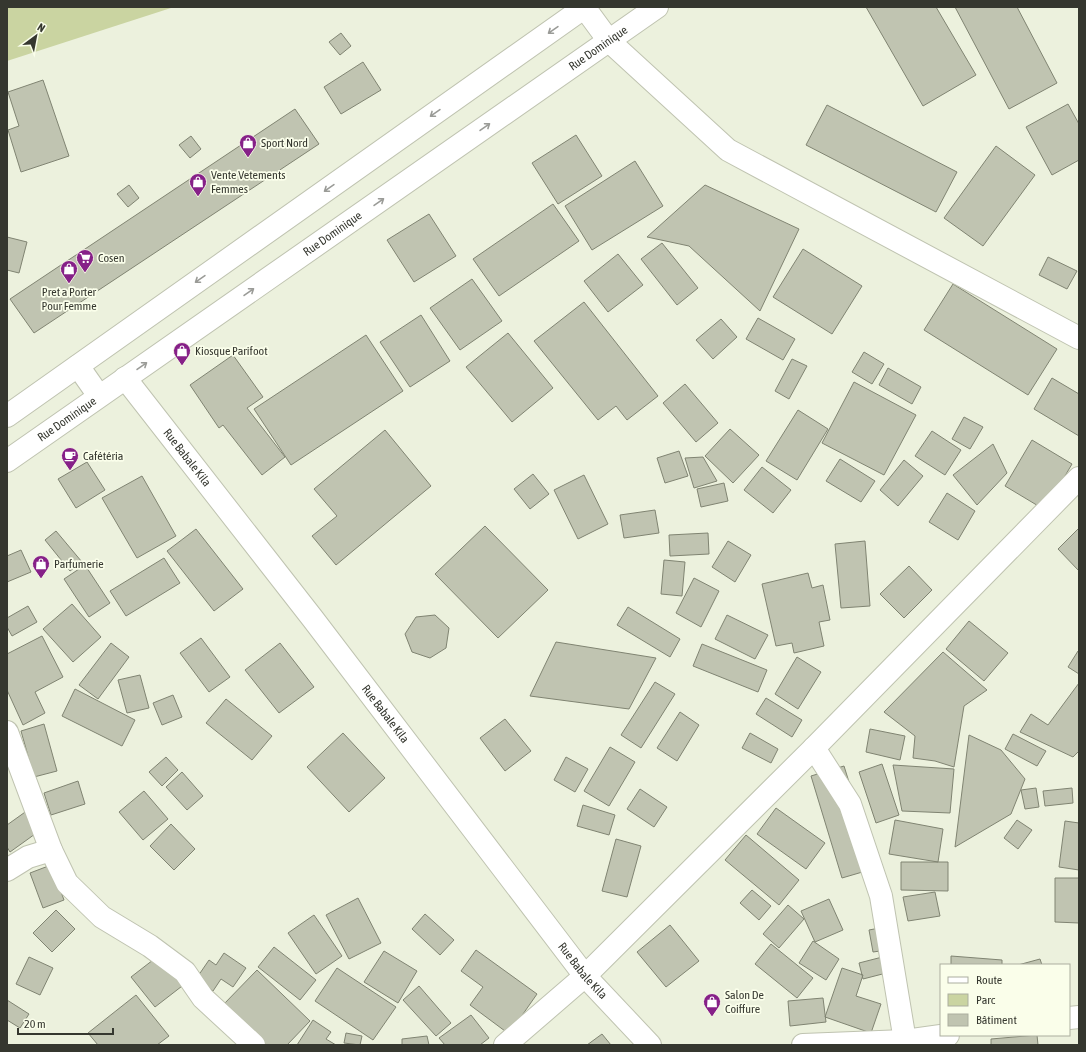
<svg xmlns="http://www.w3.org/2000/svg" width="1086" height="1052" font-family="'Asap Condensed',sans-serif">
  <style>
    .green { fill: #cad4a1 }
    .building { fill: #c0c4b1; stroke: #808472 }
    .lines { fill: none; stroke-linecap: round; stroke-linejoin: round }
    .street-casing { stroke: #bfc3b0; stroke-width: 24 }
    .secondary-casing { stroke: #bfc3b0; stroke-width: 24 }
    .street { stroke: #fff; stroke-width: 22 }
    .secondary { stroke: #fff; stroke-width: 22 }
    .oneway { stroke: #9a9b97 }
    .labels { text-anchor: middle; stroke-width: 3.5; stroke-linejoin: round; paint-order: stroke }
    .street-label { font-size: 12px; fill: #35372f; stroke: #fafeea }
    .poi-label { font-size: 12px; fill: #35372f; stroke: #fafeea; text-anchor: start }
  </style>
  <rect width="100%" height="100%" fill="#ecf1dd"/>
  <path class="green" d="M 7,7 L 174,7 L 7,61 Z"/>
  <path class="building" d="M 866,7 L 936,7 L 976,75 L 923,106 Z
    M 955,7 L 1017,7 L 1057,83 L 1009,109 Z
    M 341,33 L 351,46 L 340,55 L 329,42 Z
    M 363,62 L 381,90 L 341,114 L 324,87 Z
    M 43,80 L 69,156 L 21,172 L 8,130 L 19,126 L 8,92 Z
    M 1068,104 L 1079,124 L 1079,160 L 1052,175 L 1026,127 Z
    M 827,105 L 957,172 L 936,212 L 806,145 Z
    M 295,109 L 319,144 L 34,333 L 10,299 Z
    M 576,135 L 602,176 L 558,204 L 532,163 Z
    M 191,136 L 201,149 L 190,158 L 179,145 Z
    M 996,146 L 1035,175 L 983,246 L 944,218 Z
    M 635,161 L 663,206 L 592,250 L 565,206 Z
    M 129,185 L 139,198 L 128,207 L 117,194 Z
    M 705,185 L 799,229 L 760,311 L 689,246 L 647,237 Z
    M 553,204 L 579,241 L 499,296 L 473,259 Z
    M 429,214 L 456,256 L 414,282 L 387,240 Z
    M 7,237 L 27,242 L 19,273 L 7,270 Z
    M 662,243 L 698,288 L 677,305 L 641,259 Z
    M 803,249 L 862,286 L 832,334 L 773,297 Z
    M 618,254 L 643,285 L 608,312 L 584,281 Z
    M 1048,257 L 1077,271 L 1067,289 L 1039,275 Z
    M 472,279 L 502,321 L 460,350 L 430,308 Z
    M 953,284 L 1057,349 L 1028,395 L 924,330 Z
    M 584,302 L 658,396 L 627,420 L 616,406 L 598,420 L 534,341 Z
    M 421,315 L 450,361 L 410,387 L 380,342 Z
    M 758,318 L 795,339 L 783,360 L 746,339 Z
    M 721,319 L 737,337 L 713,359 L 696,340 Z
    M 508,333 L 553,388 L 512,422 L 466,367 Z
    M 366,335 L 403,391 L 291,465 L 254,409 Z
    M 864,352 L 884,364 L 872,384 L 852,372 Z
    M 233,355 L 263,397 L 247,408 L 285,457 L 262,475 L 223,425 L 219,428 L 190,385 Z
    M 792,359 L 807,366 L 789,399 L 775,391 Z
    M 888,368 L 921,387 L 912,404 L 879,385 Z
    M 1052,378 L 1079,394 L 1079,436 L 1034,409 Z
    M 854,382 L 916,415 L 884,475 L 822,443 Z
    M 685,384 L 718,423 L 696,442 L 663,403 Z
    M 798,410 L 828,429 L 797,480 L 766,461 Z
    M 964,417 L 983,427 L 970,449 L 952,439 Z
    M 730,429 L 759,455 L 733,483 L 705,456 Z
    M 385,430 L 431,486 L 336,565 L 312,536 L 337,516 L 314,489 Z
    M 932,431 L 961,450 L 945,475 L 915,456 Z
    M 1032,440 L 1072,464 L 1045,510 L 1005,486 Z
    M 993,444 L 1007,473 L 977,505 L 953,475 Z
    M 679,451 L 688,476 L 665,483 L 657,458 Z
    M 703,457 L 717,481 L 694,488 L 685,458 Z
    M 840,459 L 875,481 L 861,502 L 826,481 Z
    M 904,460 L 923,476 L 898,506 L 880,490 Z
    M 87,462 L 105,490 L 76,508 L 58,479 Z
    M 762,467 L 791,490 L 773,513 L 744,490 Z
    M 533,474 L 549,494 L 530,509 L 514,489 Z
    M 584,475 L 608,524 L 578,539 L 554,490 Z
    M 142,476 L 176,536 L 137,558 L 102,498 Z
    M 724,483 L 728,501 L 701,507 L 697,489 Z
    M 947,493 L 975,511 L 958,540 L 929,522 Z
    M 655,510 L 659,533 L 624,538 L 620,515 Z
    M 485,526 L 548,590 L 498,638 L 435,574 Z
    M 1079,528 L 1079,571 L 1058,549 Z
    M 196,529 L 243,589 L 214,611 L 167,551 Z
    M 56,531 L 82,562 L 70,571 L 45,540 Z
    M 708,533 L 709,554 L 670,556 L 669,535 Z
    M 728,541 L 751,555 L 735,582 L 712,567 Z
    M 865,541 L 870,606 L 841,608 L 835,544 Z
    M 21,550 L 31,572 L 7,582 L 7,556 Z
    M 164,558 L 180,583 L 126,616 L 110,591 Z
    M 664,560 L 685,562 L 682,596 L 661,594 Z
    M 85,565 L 110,603 L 89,617 L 64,579 Z
    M 909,566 L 932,590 L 904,618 L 880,594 Z
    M 808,573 L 812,588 L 823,585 L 830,620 L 819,622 L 824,646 L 794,653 L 792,643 L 776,646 L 762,584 Z
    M 694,578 L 719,591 L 701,627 L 676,613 Z
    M 72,604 L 101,637 L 73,662 L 43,629 Z
    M 28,606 L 37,622 L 12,636 L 7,627 L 7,618 Z
    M 628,607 L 680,639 L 670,657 L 617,625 Z
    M 435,615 L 449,628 L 446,648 L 430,658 L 412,652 L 405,634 L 416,617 Z
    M 727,615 L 768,635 L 755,659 L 715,639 Z
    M 969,621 L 1008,653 L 984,681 L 946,649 Z
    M 42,636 L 63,677 L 35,692 L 45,713 L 23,725 L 7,690 L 7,654 Z
    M 201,638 L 230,677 L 209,692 L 180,653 Z
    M 556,642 L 656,658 L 629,709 L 530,696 Z
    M 111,643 L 129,657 L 98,699 L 79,685 Z
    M 280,643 L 314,687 L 279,713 L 245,670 Z
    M 702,644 L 767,670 L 758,692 L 693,666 Z
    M 1078,651 L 1079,652 L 1079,674 L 1068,667 Z
    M 943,652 L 987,690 L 964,706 L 954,767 L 935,761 L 913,758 L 915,736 L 884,712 Z
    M 797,657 L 821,672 L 798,709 L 775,694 Z
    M 140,675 L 149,708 L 127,713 L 118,680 Z
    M 655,682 L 675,694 L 641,748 L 621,735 Z
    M 1079,683 L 1079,751 L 1073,757 L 1020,732 L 1031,714 L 1048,725 Z
    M 75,689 L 135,720 L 122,746 L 62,716 Z
    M 173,695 L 182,717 L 162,725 L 153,703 Z
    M 766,698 L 802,720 L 792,737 L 756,714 Z
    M 226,699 L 272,736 L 252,760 L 206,723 Z
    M 680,712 L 699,725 L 677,761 L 657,748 Z
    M 505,719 L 531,751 L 505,771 L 480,738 Z
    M 44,724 L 57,771 L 34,777 L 21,731 Z
    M 870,729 L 905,736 L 900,760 L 866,752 Z
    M 343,733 L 385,778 L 349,812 L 307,767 Z
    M 750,733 L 778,749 L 771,763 L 742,748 Z
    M 1013,734 L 1046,751 L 1037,766 L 1005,749 Z
    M 969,735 L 1001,750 L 1025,779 L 1011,814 L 955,847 Z
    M 610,747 L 635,762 L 609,806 L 584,791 Z
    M 166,757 L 178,770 L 162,786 L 149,772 Z
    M 566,757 L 588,769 L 575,792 L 554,780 Z
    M 882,764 L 899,815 L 876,823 L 859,772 Z
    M 893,765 L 954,769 L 950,813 L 902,811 Z
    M 844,766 L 876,868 L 842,878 L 811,776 Z
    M 182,772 L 203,796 L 187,810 L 166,787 Z
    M 78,781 L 85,804 L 51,815 L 44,793 Z
    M 1036,788 L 1039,807 L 1025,809 L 1021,790 Z
    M 1072,788 L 1073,803 L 1045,806 L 1043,791 Z
    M 640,789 L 667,807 L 654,827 L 627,809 Z
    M 144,791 L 168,819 L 143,840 L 119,812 Z
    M 583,805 L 615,815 L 609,835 L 577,826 Z
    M 776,808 L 825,843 L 806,869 L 757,834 Z
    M 28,810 L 42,829 L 10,852 L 7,847 L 7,825 Z
    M 895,820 L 943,829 L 938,862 L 889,854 Z
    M 1017,820 L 1032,830 L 1018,849 L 1004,838 Z
    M 1065,821 L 1079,823 L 1079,870 L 1059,867 Z
    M 171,824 L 195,849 L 174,870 L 150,846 Z
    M 746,835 L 799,880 L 779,905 L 725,860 Z
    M 616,839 L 641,846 L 627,897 L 602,891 Z
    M 901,862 L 948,862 L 948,891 L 901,890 Z
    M 51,865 L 64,900 L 43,908 L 30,873 Z
    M 1055,878 L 1079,878 L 1079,923 L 1055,922 Z
    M 752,890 L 771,906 L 759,920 L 740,903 Z
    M 935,892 L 940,916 L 908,921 L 903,897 Z
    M 358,898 L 381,943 L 349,959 L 326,915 Z
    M 829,899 L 843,930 L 815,942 L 801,911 Z
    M 788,905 L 804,919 L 779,948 L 763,934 Z
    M 56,910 L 75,929 L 52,952 L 33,933 Z
    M 425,914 L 454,940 L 440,955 L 412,929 Z
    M 314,915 L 342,956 L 316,974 L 288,933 Z
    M 670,925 L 699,961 L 666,987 L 637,952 Z
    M 890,926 L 894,949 L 873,952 L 869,930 Z
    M 813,941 L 839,959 L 826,980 L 799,963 Z
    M 771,944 L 813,978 L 797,998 L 755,964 Z
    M 274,947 L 316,980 L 300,1000 L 258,967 Z
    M 476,950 L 537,994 L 509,1034 L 470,1005 L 483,987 L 461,971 Z
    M 384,951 L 417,971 L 398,1003 L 364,982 Z
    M 162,953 L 186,983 L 155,1007 L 131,977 Z
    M 224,953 L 246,968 L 233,987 L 221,979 L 213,991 L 196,979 L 209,960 L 216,965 Z
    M 894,954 L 898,970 L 863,979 L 859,963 Z
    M 951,956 L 1002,960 L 1002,965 L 951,965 Z
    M 29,957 L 53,968 L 40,995 L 16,984 Z
    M 1040,959 L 1042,965 L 1018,965 Z
    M 337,968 L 396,1007 L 373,1040 L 315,1001 Z
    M 842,968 L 863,975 L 856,996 L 881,1004 L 871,1033 L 825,1017 Z
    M 257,970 L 310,1021 L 287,1045 L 265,1045 L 223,1005 Z
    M 419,986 L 451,1023 L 436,1036 L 403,1000 Z
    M 136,995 L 169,1036 L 157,1045 L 98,1045 L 88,1033 Z
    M 823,998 L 826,1022 L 790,1026 L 788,1001 Z
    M 7,1000 L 29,1014 L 20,1028 L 7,1020 Z
    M 471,1015 L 489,1038 L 480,1045 L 445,1045 L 439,1038 Z
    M 313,1020 L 331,1032 L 326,1039 L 336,1045 L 297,1045 Z
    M 346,1033 L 362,1036 L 360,1045 L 344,1043 Z
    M 602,1034 L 611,1045 L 587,1045 Z
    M 1037,1035 L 1038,1045 L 991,1045 L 991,1039 Z
    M 427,1036 L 429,1045 L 402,1045 L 402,1039 Z"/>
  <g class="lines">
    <defs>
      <g id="street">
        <path id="s1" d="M 125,378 L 313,619 L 585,976 L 650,1045"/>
        <path d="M 7,732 L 51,850 L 67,883 L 102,917 L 150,946 L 185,972 L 203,998 L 254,1045"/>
        <path d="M 814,748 L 850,804 L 881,896 L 905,1041"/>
        <path d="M 7,870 L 28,857 L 51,850"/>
        <path d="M 1069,1018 L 1079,1017"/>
        <path d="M 505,1045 L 585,976 L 814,748 L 1079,478"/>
        <path d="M 803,1045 L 905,1041 L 948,1035"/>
      </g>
      <g id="secondary">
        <path d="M 584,7 L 609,41 L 728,150 L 1079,338"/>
        <path d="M 78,366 L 99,396"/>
        <path d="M 7,416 L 585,7"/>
        <path id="s2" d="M 7,461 L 657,7"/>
      </g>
    </defs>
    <use href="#street" class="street-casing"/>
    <use href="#secondary" class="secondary-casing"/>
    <use href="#street" class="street"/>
    <use href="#secondary" class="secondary"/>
  </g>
  <defs><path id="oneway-shaft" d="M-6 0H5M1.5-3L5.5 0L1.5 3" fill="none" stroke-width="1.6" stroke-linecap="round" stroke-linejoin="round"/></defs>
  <g class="oneway">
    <use href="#oneway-shaft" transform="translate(553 30) rotate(145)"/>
    <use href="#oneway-shaft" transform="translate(435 113) rotate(145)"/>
    <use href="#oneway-shaft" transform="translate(485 127) rotate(-35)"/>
    <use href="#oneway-shaft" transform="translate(329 188) rotate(145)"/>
    <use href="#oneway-shaft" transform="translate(379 202) rotate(-35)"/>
    <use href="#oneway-shaft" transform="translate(200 279) rotate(145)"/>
    <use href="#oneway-shaft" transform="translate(249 292) rotate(-35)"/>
    <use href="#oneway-shaft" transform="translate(142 366) rotate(-35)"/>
  </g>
  <defs>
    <symbol id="shop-pin" viewBox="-11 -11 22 30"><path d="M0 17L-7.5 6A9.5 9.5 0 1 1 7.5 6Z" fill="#862088" stroke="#fafeea"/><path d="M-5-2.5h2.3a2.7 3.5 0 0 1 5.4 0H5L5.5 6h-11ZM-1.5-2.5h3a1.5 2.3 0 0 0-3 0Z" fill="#fff"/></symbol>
    <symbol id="supermarket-pin" viewBox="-11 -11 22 30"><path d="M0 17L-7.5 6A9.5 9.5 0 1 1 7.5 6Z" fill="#862088" stroke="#fafeea"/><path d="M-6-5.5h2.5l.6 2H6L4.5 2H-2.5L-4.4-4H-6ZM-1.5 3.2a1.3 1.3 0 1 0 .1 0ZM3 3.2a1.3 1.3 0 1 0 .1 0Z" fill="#fff"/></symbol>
    <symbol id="cafe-pin" viewBox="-11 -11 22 30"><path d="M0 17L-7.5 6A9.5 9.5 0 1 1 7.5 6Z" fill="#862088" stroke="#fafeea"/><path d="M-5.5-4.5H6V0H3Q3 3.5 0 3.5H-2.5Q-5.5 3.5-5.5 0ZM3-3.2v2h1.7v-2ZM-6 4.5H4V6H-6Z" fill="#fff"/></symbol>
  </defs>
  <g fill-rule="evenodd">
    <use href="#shop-pin" x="238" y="133" width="20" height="27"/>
    <use href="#shop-pin" x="188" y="172" width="20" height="27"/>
    <use href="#supermarket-pin" x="75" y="248" width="20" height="27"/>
    <use href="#shop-pin" x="59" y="259" width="20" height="27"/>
    <use href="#shop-pin" x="172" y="341" width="20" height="27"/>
    <use href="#cafe-pin" x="60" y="446" width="20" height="27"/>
    <use href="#shop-pin" x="31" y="554" width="20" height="27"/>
    <use href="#shop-pin" x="702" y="992" width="20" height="27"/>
  </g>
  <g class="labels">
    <g class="street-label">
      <text dy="4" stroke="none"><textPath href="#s2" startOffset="721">Rue Dominique</textPath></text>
      <text dy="4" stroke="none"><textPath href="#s2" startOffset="397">Rue Dominique</textPath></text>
      <text dy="4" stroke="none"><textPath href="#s2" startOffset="73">Rue Dominique</textPath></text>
      <text dy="4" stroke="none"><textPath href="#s1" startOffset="101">Rue Babale Kila</textPath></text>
      <text dy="4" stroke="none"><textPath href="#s1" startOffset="425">Rue Babale Kila</textPath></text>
      <text dy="4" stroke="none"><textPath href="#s1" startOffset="749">Rue Babale Kila</textPath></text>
    </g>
    <g class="poi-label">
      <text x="261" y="147">Sport Nord</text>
      <text x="211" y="179">Vente Vetements<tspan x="211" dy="14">Femmes</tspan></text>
      <text x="98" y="262">Cosen</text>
      <text x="69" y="296" text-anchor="middle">Pret a Porter<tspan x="69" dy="14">Pour Femme</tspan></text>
      <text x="195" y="355">Kiosque Parifoot</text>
      <text x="83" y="460">Cafétéria</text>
      <text x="54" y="568">Parfumerie</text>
      <text x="725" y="999">Salon De<tspan x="725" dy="14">Coiffure</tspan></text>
    </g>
  </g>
  <rect width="1086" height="1052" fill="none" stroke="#35372f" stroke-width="16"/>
  <rect x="940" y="964" width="130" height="72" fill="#fafeea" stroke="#abae9f"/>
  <rect x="948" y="977" width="20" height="6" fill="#ffffff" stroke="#abae9f"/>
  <text x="976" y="984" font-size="12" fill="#35372f">Route</text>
  <rect x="948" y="994" width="20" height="12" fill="#cad4a1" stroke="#abae9f"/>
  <text x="976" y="1004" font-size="12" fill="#35372f">Parc</text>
  <rect x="948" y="1014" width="20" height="12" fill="#c0c4b1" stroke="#abae9f"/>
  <text x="976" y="1024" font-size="12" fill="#35372f">Bâtiment</text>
  <g transform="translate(36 36) rotate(32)" stroke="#fafeea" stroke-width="3" paint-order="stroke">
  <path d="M0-3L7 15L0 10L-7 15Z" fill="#35372f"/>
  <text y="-6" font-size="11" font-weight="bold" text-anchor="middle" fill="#35372f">N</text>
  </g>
  <path d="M18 1028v6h95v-6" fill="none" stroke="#35372f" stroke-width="2"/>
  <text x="24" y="1028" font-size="12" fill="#35372f" stroke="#fafeea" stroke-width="3" paint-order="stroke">20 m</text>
</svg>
